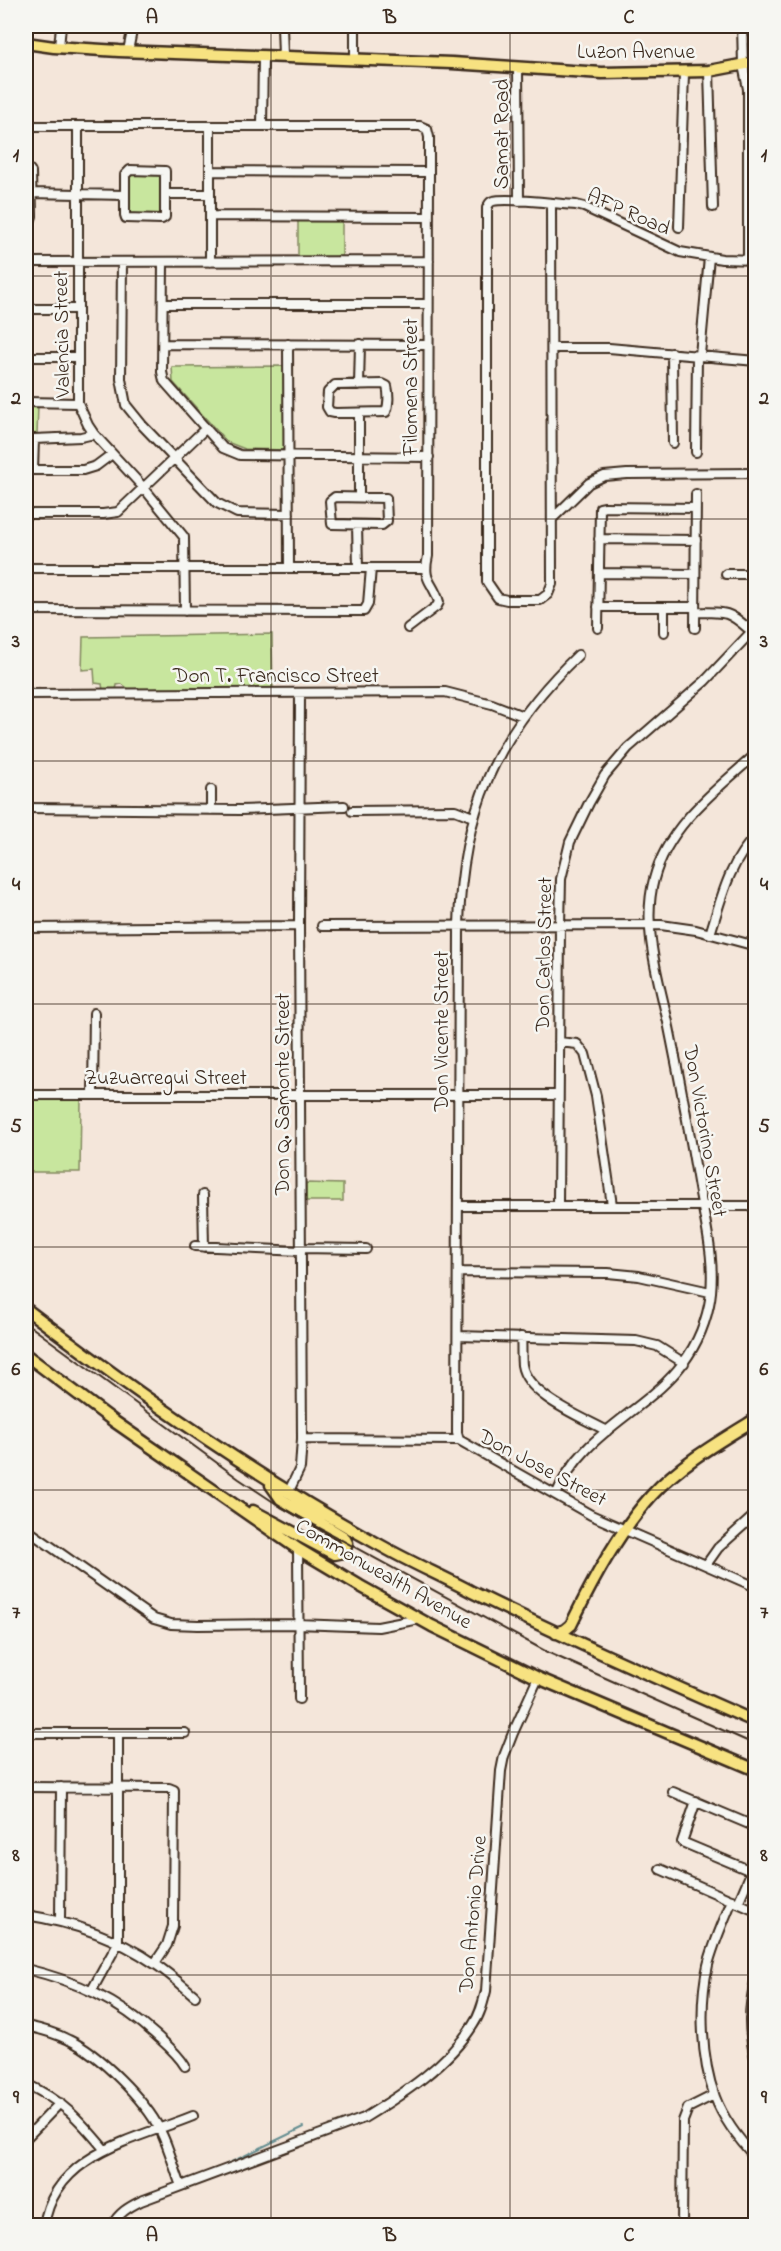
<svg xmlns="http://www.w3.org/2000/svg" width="781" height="2251" font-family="'Indie Flower',sans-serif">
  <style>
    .green { fill: #c8e69e; stroke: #82885e; stroke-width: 1.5 }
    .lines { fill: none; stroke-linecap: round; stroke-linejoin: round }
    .stream { stroke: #658e91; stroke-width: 2 }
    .minor-casing { stroke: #3b2a1e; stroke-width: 12 }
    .major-casing { stroke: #3b2a1e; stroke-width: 15 }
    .minor { stroke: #f6f6f2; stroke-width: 8 }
    .major { stroke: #f7e281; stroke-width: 10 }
    .rail { stroke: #3b2a1e; stroke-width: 2 }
    .grid { fill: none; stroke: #3b2a1e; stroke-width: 1.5; stroke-opacity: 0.55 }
    .labels { text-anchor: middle; stroke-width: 5; stroke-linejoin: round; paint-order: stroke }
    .street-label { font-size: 21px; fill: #3b2a1e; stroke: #f6f6f2 }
    .neatline { fill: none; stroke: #3b2a1e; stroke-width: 2 }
    .grid-label { font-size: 20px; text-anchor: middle; font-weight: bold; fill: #3b2a1e }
  </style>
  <rect width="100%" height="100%" fill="#f4e6da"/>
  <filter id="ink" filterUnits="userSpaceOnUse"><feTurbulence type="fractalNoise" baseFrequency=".0167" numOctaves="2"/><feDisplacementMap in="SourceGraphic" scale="12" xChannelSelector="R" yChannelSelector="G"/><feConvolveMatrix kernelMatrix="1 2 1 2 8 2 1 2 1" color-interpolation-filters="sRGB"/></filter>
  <g filter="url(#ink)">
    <path class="green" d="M 128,174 L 162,174 L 162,216 L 128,216 Z
      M 298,219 L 342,220 L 342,258 L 298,258 Z
      M 285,366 L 286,450 L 245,449 L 227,442 L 173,382 L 172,367 Z
      M 26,405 L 38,405 L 37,436 L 31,436 L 31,465 L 26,465 Z
      M 272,634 L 273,691 L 130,690 L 122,684 L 117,685 L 116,690 L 103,690 L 102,684 L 95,683 L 94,669 L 82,670 L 83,637 Z
      M 26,1099 L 81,1100 L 80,1172 L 26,1172 Z
      M 306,1183 L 343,1184 L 343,1201 L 306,1201 Z"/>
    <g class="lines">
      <path class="stream" d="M 223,2166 L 304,2127"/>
      <defs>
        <path id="minor" d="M 282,26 L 283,56
          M 355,26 L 355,59
          M 742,26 L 743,65 L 748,89 L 748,260
          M 26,34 L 27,26
          M 59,47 L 61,26
          M 128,51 L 133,26
          M 518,67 L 519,201
          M 709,71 L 713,207
          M 26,126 L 420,126 L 427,129 L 429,137 L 429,172 L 428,556 C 422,582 433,581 439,602 L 437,606 L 408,628
          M 262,126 L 263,56
          M 78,127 L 78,403 L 88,425 L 94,434 L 143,487 L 184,537 L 185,611
          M 26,169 L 30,170 L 31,172 L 32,216 L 31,219 L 26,220
          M 130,170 L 165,171 L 165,217 L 162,219 L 126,218 L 125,215 L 125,175 Z
          M 210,171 L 429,172
          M 31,193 L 125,195
          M 166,194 L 210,194
          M 551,204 L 552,584 L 548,594 L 540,600 L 507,600 L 498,598 L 487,582 L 487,208 C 489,204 489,202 493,201 C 508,197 558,204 576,205 L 584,207 L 680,252 L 722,259 L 756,260
          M 210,216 L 429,217
          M 679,227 L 684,73
          M 26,262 L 429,261
          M 122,262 L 121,379 L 126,405 L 143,426 L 217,503 L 237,513 L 289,514
          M 163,262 L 162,372 L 164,381 L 223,448 L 240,455 L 429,457
          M 210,262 L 210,127
          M 163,304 L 428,304
          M 26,309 L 77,309
          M 163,344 L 428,345
          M 288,344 L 289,568
          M 552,348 L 609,348 L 756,361
          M 672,353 L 673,443
          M 700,355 L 709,257
          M 26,357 L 77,357
          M 383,384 L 387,386 C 389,394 389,405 386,412 L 335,413 L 330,412 L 327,407 L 328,392 L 335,385 Z
          M 359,385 L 360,344
          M 26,402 L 78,403
          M 359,413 L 359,497
          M 696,452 L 697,355
          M 26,470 L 83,470 L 96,466 L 112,454
          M 33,470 L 34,439 L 81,437 L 94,434
          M 335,497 L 386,498 L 387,521 L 382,525 L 332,524 L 330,501 Z
          M 26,514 L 103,514 L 118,512 L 205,429
          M 552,519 L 589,483 L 604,476 L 627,474 L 756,473
          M 357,525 L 358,568
          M 599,539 L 696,540
          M 26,568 L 425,568
          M 599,573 L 695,574
          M 726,574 L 756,574
          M 598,607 L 695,607
          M 664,608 L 664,632
          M 26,610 L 364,611 L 368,604 L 371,568
          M 695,612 C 733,612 728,612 756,635
          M 598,628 L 600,508 L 605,507 L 696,508
          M 695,628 L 696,494
          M 26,694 L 445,692 L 492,704 L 523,716
          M 211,790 L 211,810
          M 26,808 L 241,810 L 344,806
          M 352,811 L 455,810 L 473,817
          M 322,926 L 661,925 L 696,930 L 756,946
          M 26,928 L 299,926
          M 710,934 C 721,900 729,862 756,836
          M 559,1042 L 577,1044 L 585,1054 L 596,1096 L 612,1205
          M 26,1095 L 558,1095
          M 93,1095 L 94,1013
          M 203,1195 L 204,1247
          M 558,1204 L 560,926 L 561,879 L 570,842 L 589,803 L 605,775 L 628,748 L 705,681 L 756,627
          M 460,1206 L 756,1206
          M 195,1246 L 300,1251
          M 300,1248 L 366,1249
          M 459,1272 L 608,1273 L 639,1276 L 710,1292
          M 459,1336 L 636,1341 L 657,1346 L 684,1363
          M 521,1337 C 522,1346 521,1356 522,1365 C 527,1396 582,1417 607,1431
          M 302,1439 L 459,1440 L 591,1515 L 756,1587
          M 459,1440 L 457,1433 L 459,926 C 461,813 496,733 578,655
          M 288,1493 L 300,1468 L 302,1439 L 299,926 L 300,693
          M 556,1495 C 590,1412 688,1406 709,1305 C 717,1267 706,1226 699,1188 C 690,1134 680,1081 669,1027 C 659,980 641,927 654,879 C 668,825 716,790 756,754
          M 26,1529 L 154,1619 L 171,1624 L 198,1625 L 297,1624 L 378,1627 L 419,1619
          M 298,1549 L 299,1699
          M 706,1565 L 718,1548 L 756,1514
          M 26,1733 L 185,1733
          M 26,1787 L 169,1788 L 174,1790 L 173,1926 L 167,1945 L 155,1963
          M 673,1792 L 756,1827
          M 696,1801 L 682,1842 L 751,1871
          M 660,1869 L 756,1911
          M 732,1900 C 724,1921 714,1942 708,1965 C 699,2004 701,2059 715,2097 C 723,2118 740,2141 756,2158
          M 738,1903 L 756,1861
          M 26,1915 C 72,1922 116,1937 155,1964 C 169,1973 182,1985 195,1996
          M 60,1920 L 61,1787
          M 26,1969 C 76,1981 118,2000 157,2036 C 167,2045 178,2054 185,2066
          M 756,1977 C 748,2009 748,2030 756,2063
          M 92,1990 L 118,1943 L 118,1733
          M 26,2026 C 41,2029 55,2033 69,2040 C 99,2054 145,2100 160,2130 C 169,2147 174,2168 181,2186
          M 26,2084 C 63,2101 79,2119 104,2149
          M 26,2138 L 60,2103
          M 44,2226 C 54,2153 137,2139 193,2116
          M 112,2226 C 118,2213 129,2207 141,2201 L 364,2118 C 403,2094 448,2065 473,2025 C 480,2015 483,2003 486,1991 L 501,1771 L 504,1756 L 513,1733 L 538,1678
          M 682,2226 L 683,2121 L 688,2108 L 714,2095"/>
        <path id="major" d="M 26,43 L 54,47 L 119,51 L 452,63 L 602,73 L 709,71 L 756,62
          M 26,1309 C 140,1396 260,1480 387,1549 C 414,1564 444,1577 472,1592 C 565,1638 660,1680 756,1722
          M 26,1355 L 115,1422 L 298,1549 L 360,1586 L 432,1626 L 538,1678 L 756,1770
          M 253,1511 L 334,1554 L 344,1552 L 347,1543 L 344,1537 L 281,1499 L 271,1485
          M 556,1633 L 565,1630 L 571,1625 C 593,1580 618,1533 651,1496 C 680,1464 720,1441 756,1419"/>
      </defs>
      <use href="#minor" class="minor-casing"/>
      <use href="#major" class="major-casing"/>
      <use href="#minor" class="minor"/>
      <use href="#major" class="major"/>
      <path class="rail" d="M 26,1323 L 239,1479 L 281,1507 L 547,1652 L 756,1745"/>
    </g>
  </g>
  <path class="grid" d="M 271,26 L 271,2226M 510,26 L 510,2226M 26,276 L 756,276M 26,519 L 756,519M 26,761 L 756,761M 26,1004 L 756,1004M 26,1247 L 756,1247M 26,1490 L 756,1490M 26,1732 L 756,1732M 26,1975 L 756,1975"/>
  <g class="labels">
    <g class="street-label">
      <text x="636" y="58">Luzon Avenue</text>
      <text transform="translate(501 134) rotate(-90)" y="7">Samat Road</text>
      <text transform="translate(629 211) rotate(24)" y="7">AFP Road</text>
      <text transform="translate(61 334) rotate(-91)" y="7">Valencia Street</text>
      <text transform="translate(410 387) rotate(-90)" y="7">Filomena Street</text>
      <text x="276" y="682">Don T. Francisco Street</text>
      <text transform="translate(543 954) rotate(-89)" y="7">Don Carlos Street</text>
      <text transform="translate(441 1031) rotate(-90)" y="7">Don Vicente Street</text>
      <text x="166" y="1084">Zuzuarregui Street</text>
      <text transform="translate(282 1094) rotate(-90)" y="7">Don Q. Samonte Street</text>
      <text transform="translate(706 1131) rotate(80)" y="7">Don Victorino Street</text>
      <text transform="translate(543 1467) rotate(28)" y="7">Don Jose Street</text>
      <text transform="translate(384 1573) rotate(30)" y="7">Commonwealth Avenue</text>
      <text transform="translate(472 1914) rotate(-85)" y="7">Don Antonio Drive</text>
    </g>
  </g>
  <rect width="781" height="2251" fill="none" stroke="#f6f6f2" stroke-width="66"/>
  <rect x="33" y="33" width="715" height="2185" class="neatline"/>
  <g class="grid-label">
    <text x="152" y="23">A</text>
    <text x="390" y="23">B</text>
    <text x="629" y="23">C</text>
    <text x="16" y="161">1</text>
    <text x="764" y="161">1</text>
    <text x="16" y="404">2</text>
    <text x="764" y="404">2</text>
    <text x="16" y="647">3</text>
    <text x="764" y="647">3</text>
    <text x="16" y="890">4</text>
    <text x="764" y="890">4</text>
    <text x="16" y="1132">5</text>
    <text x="764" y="1132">5</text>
    <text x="16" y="1375">6</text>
    <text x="764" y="1375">6</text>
    <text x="16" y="1618">7</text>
    <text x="764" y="1618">7</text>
    <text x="16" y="1861">8</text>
    <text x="764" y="1861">8</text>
    <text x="16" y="2103">9</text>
    <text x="764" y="2103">9</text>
    <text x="152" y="2241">A</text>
    <text x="390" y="2241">B</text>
    <text x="629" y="2241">C</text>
  </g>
</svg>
